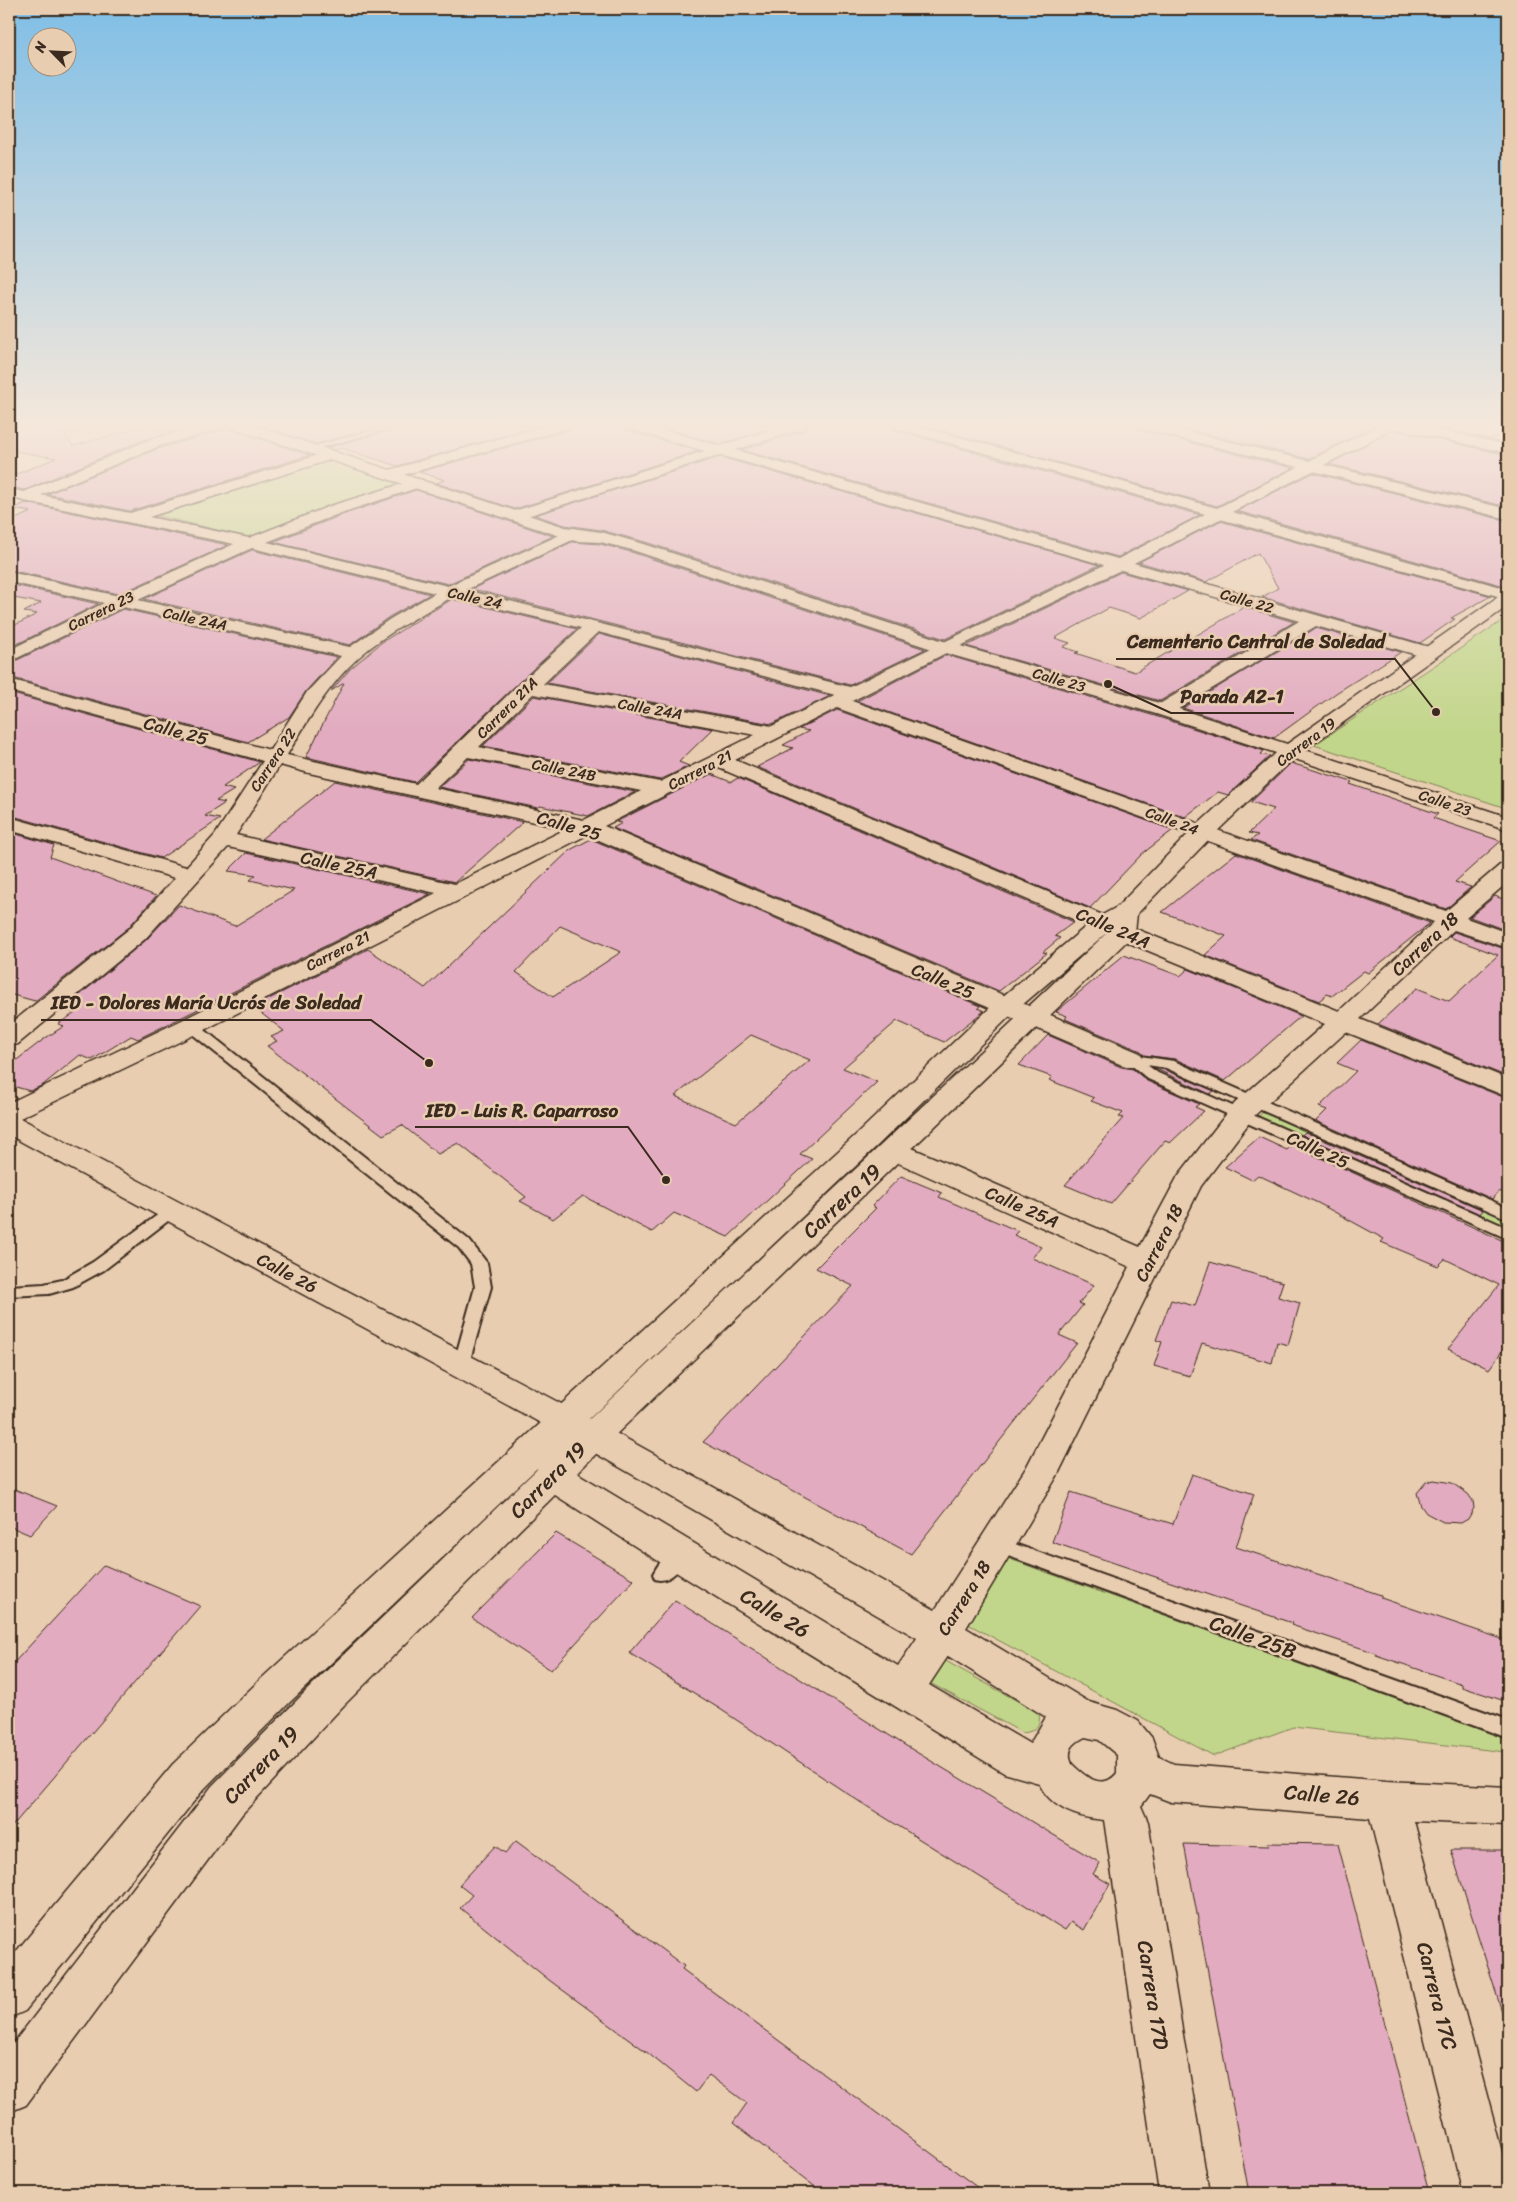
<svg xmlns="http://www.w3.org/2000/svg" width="1517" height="2202" font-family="Sriracha,sans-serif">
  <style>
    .green { fill: #c2d68b; stroke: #7e8054 }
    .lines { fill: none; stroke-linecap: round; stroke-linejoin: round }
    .stream { stroke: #668b94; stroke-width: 5 }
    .building { fill: #e2abc0; stroke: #3b2a1e; fill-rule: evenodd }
    .lane-casing { stroke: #3b2a1e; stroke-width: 4 }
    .street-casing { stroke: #3b2a1e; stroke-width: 3 }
    .secondary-casing { stroke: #3b2a1e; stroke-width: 3 }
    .lane { fill: #e9cdb0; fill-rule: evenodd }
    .street { fill: #e9cdb0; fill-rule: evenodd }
    .secondary { fill: #e9cdb0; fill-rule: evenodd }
    .labels { text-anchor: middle; stroke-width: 5; stroke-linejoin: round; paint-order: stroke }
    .far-street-label { font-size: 15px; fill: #3b2a1e; stroke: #e9cdb0 }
    .street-label { font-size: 18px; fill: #3b2a1e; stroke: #e9cdb0 }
    .near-street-label { font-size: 21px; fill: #3b2a1e; stroke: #e9cdb0 }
    .leader { fill: none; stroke: #3b2a1e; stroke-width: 2 }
    .callout-dot { fill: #3b2a1e; stroke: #e9cdb0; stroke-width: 2 }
    .callout-label { font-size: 19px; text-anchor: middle; font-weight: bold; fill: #3b2a1e; stroke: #e9cdb0; stroke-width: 5; stroke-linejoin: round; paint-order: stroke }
  </style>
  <rect width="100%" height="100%" fill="#e9cdb0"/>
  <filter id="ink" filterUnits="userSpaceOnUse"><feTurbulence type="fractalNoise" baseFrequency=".02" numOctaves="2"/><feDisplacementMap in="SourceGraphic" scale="10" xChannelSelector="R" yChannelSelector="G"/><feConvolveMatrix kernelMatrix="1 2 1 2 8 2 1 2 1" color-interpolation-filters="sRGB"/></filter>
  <g filter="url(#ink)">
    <path class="green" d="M 329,458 L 403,483 L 251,538 L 151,514 Z
      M 1508,617 L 1508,806 L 1506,808 L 1314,745 Z
      M 1263,1112 L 1508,1219 L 1508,1227 L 1258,1117 Z
      M 1007,1558 L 1504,1738 L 1505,1752 L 1293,1727 L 1214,1756 L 968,1624 Z
      M 942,1659 L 1039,1713 C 1041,1726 1036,1731 1023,1733 L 930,1683 Z"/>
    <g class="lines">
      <path class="stream" d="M 53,435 L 104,425"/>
    </g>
    <path class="building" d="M 9,425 L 58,425 L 73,446 L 147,426 L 173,432 L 148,438 L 25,490 L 9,487 L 9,477 L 56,458 L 9,450 Z
      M 258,425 L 385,425 L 316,444 Z
      M 405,425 L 541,425 L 397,466 L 342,448 L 336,450 L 327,448 Z
      M 572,425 L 622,425 L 625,430 L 699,451 L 515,509 L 436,483 L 445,480 L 419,472 L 569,430 Z
      M 653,425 L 780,425 L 720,444 Z
      M 809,425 L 891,425 L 894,430 L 1200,515 L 1118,557 L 742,450 L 806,430 Z
      M 922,425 L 1135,425 L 1139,430 L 1293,468 L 1217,506 Z
      M 1169,425 L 1376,425 L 1309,459 Z
      M 1424,425 L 1508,425 L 1508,431 L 1491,439 Z
      M 229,426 L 232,430 L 310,455 L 130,511 L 47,494 L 160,448 L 224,430 Z
      M 1394,430 L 1508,455 L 1508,507 L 1329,464 Z
      M 720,457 L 1099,565 L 945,639 L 645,542 L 601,530 L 565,525 L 535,515 Z
      M 1313,473 L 1508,521 L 1508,587 L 1237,511 Z
      M 416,490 L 553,536 L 448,584 L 273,542 L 342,515 Z
      M 26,503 L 228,545 L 119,594 L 9,570 L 9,522 L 31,512 L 12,509 Z
      M 1220,521 L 1491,596 L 1451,618 L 1455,619 L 1420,643 L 1262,597 L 1278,588 L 1258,553 L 1206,582 L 1139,562 Z
      M 572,542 L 600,544 L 631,552 L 925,649 L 850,685 L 472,589 Z
      M 252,550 L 430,594 L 389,617 L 350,645 L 144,599 Z
      M 1121,572 L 1188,591 L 1141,618 L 1109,608 L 1055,638 L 1070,643 L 1063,647 L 1079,652 L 1075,653 L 1135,672 L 1244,607 L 1294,622 L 1160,701 L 966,646 Z
      M 9,584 L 98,604 L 9,648 L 9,628 L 37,614 L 24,612 L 41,603 L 9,597 Z
      M 452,599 L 577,629 L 519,682 L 415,782 L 306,757 L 344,683 L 331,691 L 350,669 L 382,642 Z
      M 123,609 L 337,657 L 306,691 L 289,717 L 248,742 L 9,677 L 9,664 Z
      M 1316,628 L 1401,652 L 1336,693 L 1274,738 L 1183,708 Z
      M 599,634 L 830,696 L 772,724 L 547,683 Z
      M 946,655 L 1155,716 L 1264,751 L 1261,754 L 1270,756 L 1228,795 L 1218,792 L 1185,817 L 857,701 Z
      M 9,693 L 260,762 L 223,787 L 234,790 L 216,801 L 225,803 L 205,816 L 220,819 L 161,858 L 9,815 Z
      M 534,696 L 713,729 L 679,762 L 689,766 L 660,780 L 483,746 Z
      M 837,710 L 1173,830 L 1142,854 L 1090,908 L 757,767 L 793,748 L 783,745 L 809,731 L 799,729 Z
      M 469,759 L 635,792 L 588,816 L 540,806 L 538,808 L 439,787 Z
      M 1291,763 L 1352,782 L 1350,784 L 1438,814 L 1433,818 L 1501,841 L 1455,882 L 1471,887 L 1446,909 L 1251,840 L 1258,835 L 1249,833 L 1274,809 L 1251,802 Z
      M 711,774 L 731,782 L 738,778 L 1074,922 L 1055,936 L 1060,938 L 1043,952 L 1047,953 L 999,991 L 613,828 L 622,823 L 616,822 Z
      M 335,781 L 523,822 L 455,882 L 261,839 Z
      M 9,832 L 54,845 L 50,857 L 156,896 L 128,928 L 35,1001 L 9,994 Z
      M 591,839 L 980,1006 L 978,1008 L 984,1011 L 944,1042 L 897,1021 L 843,1068 L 877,1082 L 800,1154 L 812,1159 L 728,1237 L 674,1213 L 652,1232 L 583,1196 L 553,1219 L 520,1201 L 526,1197 L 458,1143 L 438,1154 L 402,1125 L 383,1135 L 267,1046 L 277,1041 L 271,1037 L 284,1031 L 253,1007 L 368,949 L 425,988 L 570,850 ZM 560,926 L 621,952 L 553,997 L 516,972 ZM 751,1035 L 810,1060 L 736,1123 L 675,1096 Z
      M 246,853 L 430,894 L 138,1039 L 131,1036 L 92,1060 L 80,1055 L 43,1085 L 30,1091 L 9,1085 L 9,1066 L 44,1039 L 64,1026 L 58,1024 L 75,1013 L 63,1009 L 146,940 L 179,905 L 235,926 L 294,890 L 250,880 L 256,875 L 228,871 Z
      M 1236,853 L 1430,923 L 1368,973 L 1364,971 L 1332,996 L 1327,994 L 1319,1001 L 1205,955 L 1226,936 L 1162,912 Z
      M 1495,896 L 1508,901 L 1508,931 L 1470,917 Z
      M 1454,932 L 1508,950 L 1508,1077 L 1378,1024 L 1417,988 L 1449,1001 L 1498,955 L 1449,937 Z
      M 1124,955 L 1180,976 L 1188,969 L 1301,1016 L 1225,1081 L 1175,1059 L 1143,1055 L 1141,1051 L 1065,1019 L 1067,1016 L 1056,1012 Z
      M 1048,1035 L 1121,1067 L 1133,1069 L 1147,1081 L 1199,1104 L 1195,1107 L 1204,1111 L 1170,1143 L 1165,1141 L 1111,1204 L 1065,1185 L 1123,1118 L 1119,1117 L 1123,1113 L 1091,1101 L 1094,1098 L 1049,1080 L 1052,1077 L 1019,1065 Z
      M 1361,1040 L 1508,1099 L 1508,1195 L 1499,1191 L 1492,1199 L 1316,1121 L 1327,1110 L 1319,1107 L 1356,1071 L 1337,1063 Z
      M 1154,1068 L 1165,1070 L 1214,1091 L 1210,1094 Z
      M 1305,1132 L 1483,1210 L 1480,1214 L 1302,1135 Z
      M 1259,1137 L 1287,1150 L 1292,1145 L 1508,1243 L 1508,1343 L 1489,1369 L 1448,1349 L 1499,1285 L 1445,1259 L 1438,1266 L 1381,1242 L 1384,1239 L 1318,1203 L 1258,1175 L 1252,1180 L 1225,1167 Z
      M 901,1176 L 942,1193 L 939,1197 L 1018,1231 L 1014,1235 L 1041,1247 L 1032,1258 L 1094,1285 L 1079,1303 L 1083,1305 L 1059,1335 L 1077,1343 L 911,1554 L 703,1442 L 853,1286 L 816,1268 L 876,1208 L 872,1206 Z
      M 1210,1262 L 1283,1282 L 1278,1297 L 1300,1303 L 1288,1345 L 1277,1342 L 1272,1363 L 1202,1343 L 1190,1376 L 1154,1366 L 1162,1342 L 1156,1340 L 1171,1300 L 1195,1306 Z
      M 1192,1474 L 1254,1494 L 1236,1547 L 1381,1595 L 1381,1598 L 1508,1641 L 1508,1702 L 1462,1687 L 1462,1684 L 1376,1655 L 1376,1653 L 1291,1625 L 1292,1623 L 1052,1542 L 1071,1492 L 1173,1524 Z
      M 1434,1480 L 1452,1483 L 1468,1494 L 1473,1501 L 1474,1508 L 1468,1519 L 1461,1523 L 1443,1522 L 1426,1513 L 1421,1506 L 1417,1493 L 1426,1482 Z
      M 9,1487 L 57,1506 L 30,1535 L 9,1526 Z
      M 556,1533 L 634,1580 L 551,1670 L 472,1618 Z
      M 104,1565 L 200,1606 L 9,1830 L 9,1668 Z
      M 675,1600 L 903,1744 L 1100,1863 L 1093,1874 L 1110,1884 L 1084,1930 L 1071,1922 L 1065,1930 L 860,1802 L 720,1709 L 629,1653 Z
      M 516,1841 L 684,1966 L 682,1969 L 985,2193 L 823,2193 L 733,2123 L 747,2103 L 709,2075 L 696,2092 L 644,2050 L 549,1980 L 460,1908 L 472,1895 L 459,1885 L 495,1846 L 505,1853 Z
      M 1268,1843 L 1338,1844 L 1429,2193 L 1249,2193 L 1184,1844 L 1269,1846 Z
      M 1451,1850 L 1508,1850 L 1508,2014 L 1503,2015 Z"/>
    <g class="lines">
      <defs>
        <path id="lane" d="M 392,425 L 403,425 L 311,450 L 308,448 Z
          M 191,1022 L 196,1023 L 469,1240 L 487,1263 L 491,1287 L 467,1370 L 461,1372 L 455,1370 L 453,1366 L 475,1287 L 471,1264 L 459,1248 L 186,1029 L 185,1026 L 186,1023 Z
          M 1133,1055 L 1174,1061 L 1508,1208 L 1508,1219 L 1166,1068 L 1147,1065 L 1158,1073 L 1508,1228 L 1508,1239 L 1148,1079 L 1124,1059 L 1126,1056 Z
          M 172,1206 L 177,1208 L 179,1211 L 177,1214 L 104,1270 L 73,1287 L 49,1294 L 9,1296 L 9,1286 L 44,1284 L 62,1280 L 93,1262 L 167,1208 Z
          M 998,1538 L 1508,1720 L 1508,1738 L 992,1550 L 989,1545 L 992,1540 Z
          M 679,1548 L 686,1550 L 688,1555 C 682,1567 670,1584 655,1579 L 653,1574 C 658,1564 668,1551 679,1548 Z"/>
        <path id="street" d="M 204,425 L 226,425 L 224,428 L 159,446 L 41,495 L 130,513 L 331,451 L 336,452 L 338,455 L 336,458 L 149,517 L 249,538 L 330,506 L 418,479 L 423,480 L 425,483 L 423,486 L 341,513 L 267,542 L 448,586 L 575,528 L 583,533 L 581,536 L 466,590 L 850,687 L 1104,565 L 720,455 L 521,518 L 516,520 L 508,515 L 511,512 L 705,451 L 626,428 L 624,425 L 646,425 L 720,446 L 786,425 L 807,425 L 805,428 L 735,450 L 1118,559 L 1205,514 L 895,428 L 893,425 L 915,425 L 1217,508 L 1298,467 L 1139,428 L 1137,425 L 1161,425 L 1309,461 L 1380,425 L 1415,425 L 1508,445 L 1508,453 L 1394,428 L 1324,465 L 1508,509 L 1508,519 L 1313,471 L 1232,512 L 1508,589 L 1508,599 L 1220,519 L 1134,563 L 1436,649 L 1439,653 L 1436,657 L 1424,657 L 1316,626 L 1170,714 L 1156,714 L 1153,710 L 1156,706 L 1299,621 L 1121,570 L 950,651 L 852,701 L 1446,911 L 1500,865 L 1508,863 L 1508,882 L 1466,918 L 1508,933 L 1508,948 L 1454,930 L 1360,1019 L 1508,1079 L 1508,1097 L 1346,1032 L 1255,1115 L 1201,1186 L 1057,1476 L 966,1628 L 1089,1702 L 1117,1710 L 1138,1721 L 1152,1738 L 1159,1757 L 1174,1764 L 1387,1781 L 1508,1787 L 1508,1825 L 1414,1821 L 1508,2175 L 1508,2193 L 1463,2193 L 1370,1818 L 1171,1802 L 1150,1794 L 1141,1806 L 1148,1822 L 1209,2193 L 1159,2193 L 1104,1820 C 1078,1818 1050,1808 1039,1783 L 1004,1773 L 666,1566 L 541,1486 L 535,1476 L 548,1427 L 9,1135 L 9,1103 L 182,1020 L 436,893 L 228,847 L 145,939 L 18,1044 L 9,1046 L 9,1025 L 129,929 L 175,878 L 9,830 L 9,817 L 186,867 L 215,835 L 263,761 L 9,691 L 9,679 L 270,750 L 307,692 L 341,656 L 123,607 L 9,662 L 9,650 L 104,603 L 9,582 L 9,572 L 119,596 L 234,544 L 24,501 L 9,497 L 9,489 L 24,492 L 149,440 ZM 252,548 L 435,593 L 390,619 L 350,647 L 138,600 ZM 452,597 L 581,628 L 520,683 L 416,784 L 287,755 C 308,720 329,684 359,657 C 386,633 421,615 452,597 ZM 598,632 L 835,695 L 772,726 L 543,684 ZM 533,694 L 755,735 L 660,782 L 479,747 ZM 837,708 L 1434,922 L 1339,1011 L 1131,927 L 735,760 ZM 468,757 L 641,791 L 584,820 L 435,788 ZM 280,765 L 309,773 L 566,829 L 455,884 L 236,835 ZM 719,768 L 1115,937 L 1325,1024 L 1235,1103 L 1178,1176 L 1140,1247 L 905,1145 L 895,1142 L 885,1145 L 881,1151 L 885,1157 L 1130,1267 L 1026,1468 L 935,1610 L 605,1427 L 20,1118 L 200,1032 L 587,835 L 1122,1065 L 1131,1067 L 1140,1065 L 1144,1059 L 1140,1053 L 604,826 ZM 578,1444 L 581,1445 L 917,1638 L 898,1666 L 572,1470 ZM 948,1656 L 1046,1717 L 1030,1744 L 929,1685 ZM 1085,1737 L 1099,1740 L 1117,1755 L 1117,1773 C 1103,1791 1085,1777 1072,1764 C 1066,1750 1073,1743 1085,1737 Z
          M 548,425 L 570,425 L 568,428 L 396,477 L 391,478 L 384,474 L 386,471 Z
          M 1290,745 L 1508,817 L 1508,830 L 1283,755 L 1280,751 L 1283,747 Z"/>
        <path id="secondary" d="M 231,425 L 252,425 L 565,527 L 601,532 L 644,544 L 950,643 L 1170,706 L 1287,744 L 1502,594 L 1508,593 L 1508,606 L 1297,755 L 1211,837 L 1137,914 L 1135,932 L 1131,937 L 605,1445 L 344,1705 L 242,1814 L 26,2105 L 9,2112 L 9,2049 L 212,1786 L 316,1681 L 581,1427 L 1111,929 L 1014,1012 L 878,1145 L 290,1702 L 203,1790 L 25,2011 L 9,2018 L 9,1960 L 173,1764 L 262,1678 L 858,1133 L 996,1002 L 1095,919 L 1117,907 L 1195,827 L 1276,753 L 1156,714 L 938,651 L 632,550 L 600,542 L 575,541 L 233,428 Z"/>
      </defs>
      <use href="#lane" class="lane-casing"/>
      <use href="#street" class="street-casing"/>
      <use href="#secondary" class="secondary-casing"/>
      <use href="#lane" class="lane"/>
      <use href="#street" class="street"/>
      <use href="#secondary" class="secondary"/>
    </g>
  </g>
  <linearGradient id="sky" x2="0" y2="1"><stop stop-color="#7fbee6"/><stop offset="0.58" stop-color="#f5e8db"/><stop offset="1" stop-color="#f5e8db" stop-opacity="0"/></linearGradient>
  <rect width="1517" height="733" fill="url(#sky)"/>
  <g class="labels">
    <g class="far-street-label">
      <text transform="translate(475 598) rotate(13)" y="5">Calle 24</text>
      <text transform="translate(1247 601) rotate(16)" y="5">Calle 22</text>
      <text transform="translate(101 611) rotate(-26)" y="5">Carrera 23</text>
      <text transform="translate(195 619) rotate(12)" y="5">Calle 24A</text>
      <text transform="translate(1059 680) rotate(16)" y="5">Calle 23</text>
      <text transform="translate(507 708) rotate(-45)" y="5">Carrera 21A</text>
      <text transform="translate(650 709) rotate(10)" y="5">Calle 24A</text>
      <text transform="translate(1306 742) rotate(-37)" y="5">Carrera 19</text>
      <text transform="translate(273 760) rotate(-57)" y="5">Carrera 22</text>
      <text transform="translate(564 770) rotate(11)" y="5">Calle 24B</text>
      <text transform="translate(700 770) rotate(-27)" y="5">Carrera 21</text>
      <text transform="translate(1445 803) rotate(19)" y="5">Calle 23</text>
      <text transform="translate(1172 821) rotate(20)" y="5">Calle 24</text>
      <text transform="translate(338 951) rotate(-27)" y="5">Carrera 21</text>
    </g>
    <g class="street-label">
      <text transform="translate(176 731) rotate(15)" y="6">Calle 25</text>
      <text transform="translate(569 826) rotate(16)" y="6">Calle 25</text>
      <text transform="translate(339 865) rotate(12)" y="6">Calle 25A</text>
      <text transform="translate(1113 928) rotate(23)" y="6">Calle 24A</text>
      <text transform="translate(1425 944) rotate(-43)" y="6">Carrera 18</text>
      <text transform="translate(943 981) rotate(23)" y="6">Calle 25</text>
      <text transform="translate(1318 1150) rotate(24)" y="6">Calle 25</text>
      <text transform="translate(1022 1207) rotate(24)" y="6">Calle 25A</text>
      <text transform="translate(1159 1243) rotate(-63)" y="6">Carrera 18</text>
      <text transform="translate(287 1273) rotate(28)" y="6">Calle 26</text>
      <text transform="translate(964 1598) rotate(-58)" y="6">Carrera 18</text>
    </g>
    <g class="near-street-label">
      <text transform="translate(842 1201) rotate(-43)" y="7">Carrera 19</text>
      <text transform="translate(548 1480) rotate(-45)" y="7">Carrera 19</text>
      <text transform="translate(775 1613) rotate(31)" y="7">Calle 26</text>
      <text transform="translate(1253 1637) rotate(20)" y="7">Calle 25B</text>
      <text transform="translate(261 1765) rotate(-46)" y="7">Carrera 19</text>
      <text transform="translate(1322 1795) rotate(5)" y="7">Calle 26</text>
      <text transform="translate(1153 1995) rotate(81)" y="7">Carrera 17D</text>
      <text transform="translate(1437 1996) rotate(76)" y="7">Carrera 17C</text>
    </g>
  </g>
  <path class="leader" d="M1436 712L1395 659H1116M1108 684L1171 713H1294M429 1063L371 1020H41M666 1180L628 1127H415"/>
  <g class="callout-dot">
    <circle cx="1436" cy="712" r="5"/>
    <circle cx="1108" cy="684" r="5"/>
    <circle cx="429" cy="1063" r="5"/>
    <circle cx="666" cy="1180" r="5"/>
  </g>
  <g class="callout-label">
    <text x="1256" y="648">Cementerio Central de Soledad</text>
    <text x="1232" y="703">Parada A2-1</text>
    <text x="206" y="1009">IED - Dolores María Ucrós de Soledad</text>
    <text x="522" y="1117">IED - Luis R. Caparroso</text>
  </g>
  <rect width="1517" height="2202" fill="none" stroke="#e9cdb0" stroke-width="30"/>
  <rect x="15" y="15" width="1487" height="2172" fill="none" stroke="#3b2a1e" stroke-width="2" filter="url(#ink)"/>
  <g transform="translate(52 52) rotate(294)"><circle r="24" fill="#e9cdb0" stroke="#a38c76"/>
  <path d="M0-4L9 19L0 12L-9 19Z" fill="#3b2a1e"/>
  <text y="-8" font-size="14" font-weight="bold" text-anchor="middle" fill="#3b2a1e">N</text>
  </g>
</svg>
